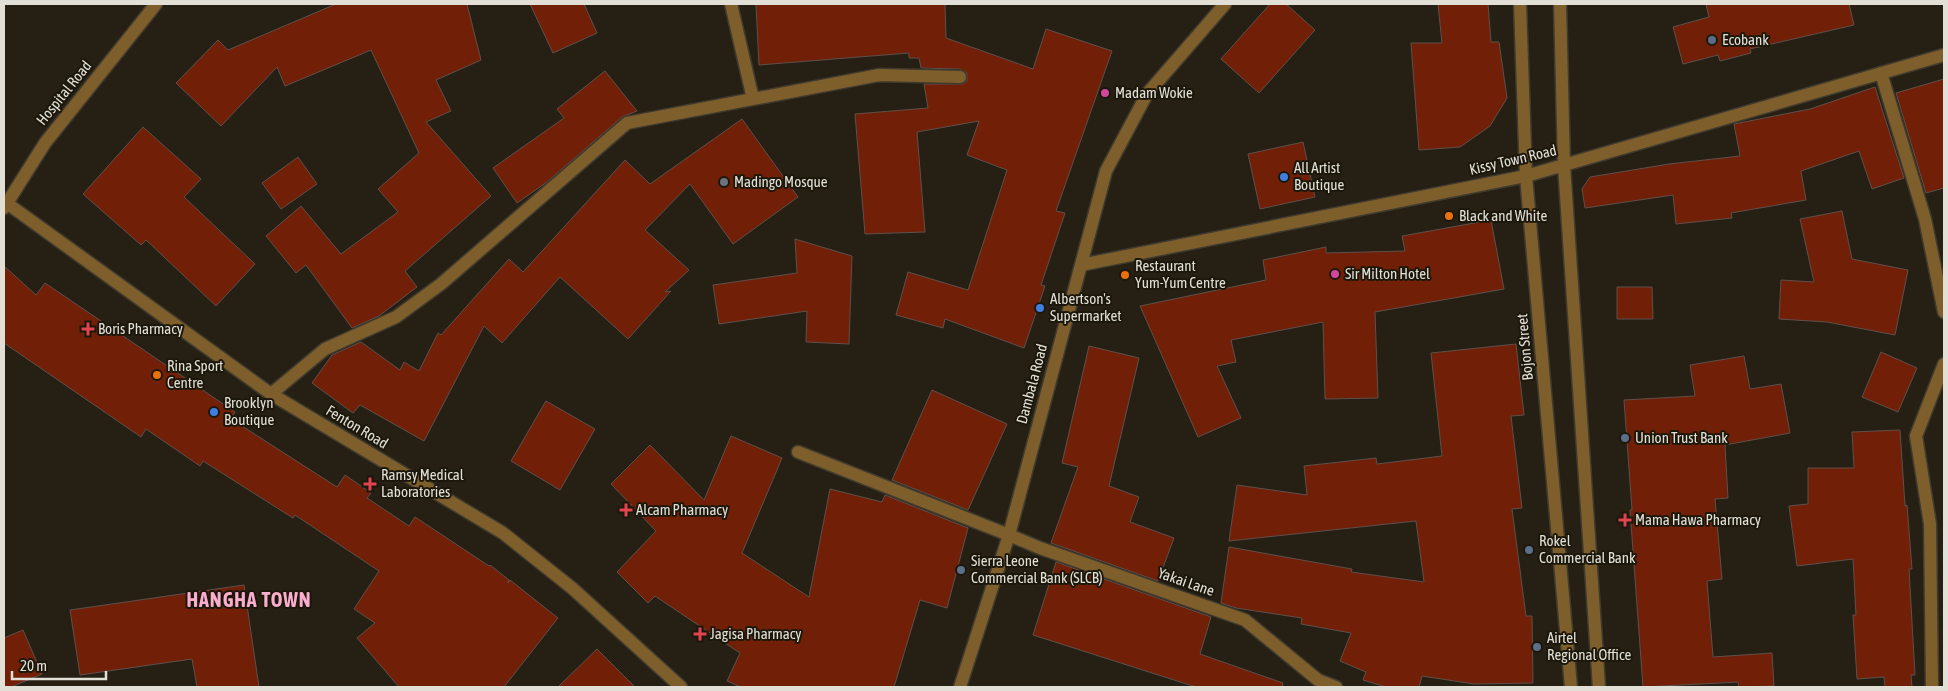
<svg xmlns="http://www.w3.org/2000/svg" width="1948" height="691" font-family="'Asap Condensed',sans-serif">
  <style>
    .building { fill: #712007; stroke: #5f4f4b }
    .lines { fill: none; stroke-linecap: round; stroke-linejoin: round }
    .service-casing { stroke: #403b2f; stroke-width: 15 }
    .minor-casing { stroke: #403b2f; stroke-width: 15 }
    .tertiary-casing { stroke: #403b2f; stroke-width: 15 }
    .service { stroke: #7e5e2a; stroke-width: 12 }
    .minor { stroke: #7e5e2a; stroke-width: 12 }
    .tertiary { stroke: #7e5e2a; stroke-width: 12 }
    .service-dot { fill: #5c6f8a; stroke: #1c170b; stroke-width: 2 }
    .hotel-dot { fill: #d1479c; stroke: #1c170b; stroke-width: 2 }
    .shop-dot { fill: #3f7fe0; stroke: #1c170b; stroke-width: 2 }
    .worship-dot { fill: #6b7280; stroke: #1c170b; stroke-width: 2 }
    .food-dot { fill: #e8710a; stroke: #1c170b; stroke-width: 2 }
    .health-dot { fill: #e0444e; stroke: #1c170b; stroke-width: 2 }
    .labels { text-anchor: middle; stroke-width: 4; stroke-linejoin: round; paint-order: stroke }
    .poi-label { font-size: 15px; fill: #e2dfd7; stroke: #1c170b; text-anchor: start }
    .street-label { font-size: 15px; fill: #e2dfd7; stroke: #1c170b }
    .district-label { font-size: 20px; font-weight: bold; letter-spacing: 1px; fill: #fbadce; stroke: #1c170b }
  </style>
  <rect width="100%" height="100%" fill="#262014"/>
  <path class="building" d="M 336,4 L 467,4 L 481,60 L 436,80 L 451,111 L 426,122 L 491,196 L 405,271 L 417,287 L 379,316 L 352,328 L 306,265 L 296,273 L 266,236 L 301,206 L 341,254 L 398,212 L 378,189 L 419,153 L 371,50 L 285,86 L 277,67 L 221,126 L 176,83 L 218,40 L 228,50 Z
    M 530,4 L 584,4 L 597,33 L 553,53 Z
    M 756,4 L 945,4 L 946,38 L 1033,69 L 1046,29 L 1112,51 L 1056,211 L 1065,213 L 1041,285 L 1045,286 L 1024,348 L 945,319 L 943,328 L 896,315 L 908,272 L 968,290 L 1007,170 L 967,155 L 979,121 L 917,132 L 925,232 L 865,234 L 855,114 L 928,108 L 924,84 L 963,84 L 967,81 L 967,73 L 960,69 L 921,68 L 919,58 L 909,58 L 909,53 L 759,65 Z
    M 1270,4 L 1286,4 L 1315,30 L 1259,93 L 1221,59 Z
    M 1438,4 L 1488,4 L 1491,42 L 1499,42 L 1507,98 L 1490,126 L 1460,147 L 1419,150 L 1411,43 L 1442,43 Z
    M 1706,4 L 1849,4 L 1854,25 L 1750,49 L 1751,53 L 1720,61 L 1718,55 L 1683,64 L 1673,27 L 1709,17 Z
    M 605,71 L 637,111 L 622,117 L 547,182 L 517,203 L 493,168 L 564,118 L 557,109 Z
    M 1944,79 L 1944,188 L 1926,193 L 1896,93 Z
    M 1875,87 L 1904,178 L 1872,189 L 1859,151 L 1801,171 L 1806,200 L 1731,213 L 1732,218 L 1676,224 L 1673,195 L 1585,208 L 1582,189 L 1590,177 L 1669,164 L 1740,156 L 1734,124 L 1810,109 Z
    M 742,119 L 798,197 L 733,244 L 690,184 L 645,230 L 689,270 L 665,292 L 671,291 L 628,339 L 560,277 L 502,343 L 484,326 L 424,441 L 360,405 L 353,413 L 312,383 L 332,355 L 361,342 L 400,370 L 404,362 L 419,371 L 438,333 L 441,335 L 509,259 L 523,272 L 625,160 L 650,184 Z
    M 143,127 L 201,179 L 184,197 L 255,264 L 216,306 L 146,240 L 141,245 L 83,194 Z
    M 1303,142 L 1315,197 L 1260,209 L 1248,154 Z
    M 298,157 L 317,184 L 281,209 L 262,183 Z
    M 1842,211 L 1852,259 L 1908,270 L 1895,335 L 1827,322 L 1779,319 L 1781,280 L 1814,282 L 1800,219 Z
    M 1491,220 L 1504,289 L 1375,312 L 1378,398 L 1325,399 L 1323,322 L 1231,340 L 1236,362 L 1217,366 L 1241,418 L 1198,437 L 1140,306 L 1266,280 L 1263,260 L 1326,247 L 1326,253 L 1405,251 L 1402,236 Z
    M 795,239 L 852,256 L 849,344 L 806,342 L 807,311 L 719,324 L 713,285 L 797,273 Z
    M 4,266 L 36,295 L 45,283 L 235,412 L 231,419 L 337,487 L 345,475 L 371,493 L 367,498 L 409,526 L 415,517 L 489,566 L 490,565 L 509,580 L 508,583 L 510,580 L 558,618 L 504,687 L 399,687 L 357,638 L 375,623 L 354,609 L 379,571 L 295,515 L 293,518 L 203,461 L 200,466 L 146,429 L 141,437 L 4,343 Z
    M 1617,287 L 1652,287 L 1653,319 L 1617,319 Z
    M 1516,344 L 1524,415 L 1511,416 L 1522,508 L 1512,509 L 1526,616 L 1532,616 L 1533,683 L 1474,684 L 1422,676 L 1419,687 L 1386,687 L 1363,680 L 1366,672 L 1340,661 L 1351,633 L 1301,624 L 1302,618 L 1236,608 L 1221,603 L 1229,547 L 1352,569 L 1351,572 L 1424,582 L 1416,521 L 1229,541 L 1237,485 L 1307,495 L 1304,466 L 1376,458 L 1377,464 L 1442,456 L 1431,353 Z
    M 1089,346 L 1139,358 L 1109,486 L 1139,497 L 1130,522 L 1174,538 L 1158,581 L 1051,543 L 1078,467 L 1062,463 Z
    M 1881,352 L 1917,368 L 1898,412 L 1862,397 Z
    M 1744,356 L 1750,389 L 1781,384 L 1790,433 L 1725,445 L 1728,498 L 1715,499 L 1722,579 L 1707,581 L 1713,657 L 1772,653 L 1774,686 L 1739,687 L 1738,682 L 1643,687 L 1630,510 L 1632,510 L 1624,400 L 1695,396 L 1690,365 Z
    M 932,390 L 1007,424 L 968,510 L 892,480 Z
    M 546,401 L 595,429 L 560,490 L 511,461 Z
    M 1900,430 L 1905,506 L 1907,505 L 1912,569 L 1909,569 L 1915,675 L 1911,675 L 1912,687 L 1885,687 L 1884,677 L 1857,679 L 1853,615 L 1856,615 L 1853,559 L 1797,566 L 1789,506 L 1808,504 L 1808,468 L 1854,468 L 1852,432 Z
    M 731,436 L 782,458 L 742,553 L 809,597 L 830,489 L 882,502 L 885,495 L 968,528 L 947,608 L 920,600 L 894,687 L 741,687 L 727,681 L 740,653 L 655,596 L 648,603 L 617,572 L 656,531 L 611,484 L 650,445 L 704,500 Z
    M 1056,562 L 1211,617 L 1200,654 L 1283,683 L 1282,687 L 1196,687 L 1033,635 Z
    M 244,585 L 259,687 L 197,687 L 192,659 L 80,675 L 70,610 Z
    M 23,630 L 42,674 L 11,687 L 4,687 L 4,638 Z
    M 597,649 L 635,687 L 558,687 Z"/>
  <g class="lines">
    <defs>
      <path id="service" d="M 1881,73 L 1925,219 L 1944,312
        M 798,452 L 1009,535
        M 1932,687 L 1930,524 L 1916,436 L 1944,364"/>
      <path id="minor" d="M 731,4 L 753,99
        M 271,394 L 325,349 L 396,317 L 441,284 L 627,123 L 879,75 L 960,77
        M 1009,535 L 1040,548 L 1245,620 L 1318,680 L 1336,687"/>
      <path id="tertiary" d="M 1520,4 L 1526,176 L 1571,687
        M 1560,4 L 1564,165 L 1599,687
        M 8,204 L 271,394 L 503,533 L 572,588 L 681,687
        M 4,208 L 45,143 L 156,4
        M 1081,265 L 1526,176 L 1944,55
        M 960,687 L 1009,535 L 1106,171 L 1147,94 L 1225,4"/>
    </defs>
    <use href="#service" class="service-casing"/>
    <use href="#minor" class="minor-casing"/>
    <use href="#tertiary" class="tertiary-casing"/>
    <use href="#service" class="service"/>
    <use href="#minor" class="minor"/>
    <use href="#tertiary" class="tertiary"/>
  </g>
  <g class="service-dot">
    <circle cx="1712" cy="40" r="5"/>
    <circle cx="1625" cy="438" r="5"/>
    <circle cx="1529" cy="550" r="5"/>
    <circle cx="961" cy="570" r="5"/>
    <circle cx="1537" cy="647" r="5"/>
  </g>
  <g class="hotel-dot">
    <circle cx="1105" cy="93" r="5"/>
    <circle cx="1335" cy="274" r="5"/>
  </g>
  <g class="shop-dot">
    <circle cx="1284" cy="177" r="5"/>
    <circle cx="1040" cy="308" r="5"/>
    <circle cx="214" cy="412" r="5"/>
  </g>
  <circle class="worship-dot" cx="724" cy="182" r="5"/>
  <g class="food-dot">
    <circle cx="1449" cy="216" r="5"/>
    <circle cx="1125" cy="275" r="5"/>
    <circle cx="157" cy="375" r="5"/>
  </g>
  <g class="health-dot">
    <path d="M85.5 321.5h5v5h5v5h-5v5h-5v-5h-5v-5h5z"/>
    <path d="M367.5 476.5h5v5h5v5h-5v5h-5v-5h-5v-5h5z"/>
    <path d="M623.5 502.5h5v5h5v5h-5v5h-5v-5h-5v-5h5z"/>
    <path d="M1622.5 512.5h5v5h5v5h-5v5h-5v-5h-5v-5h5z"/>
    <path d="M697.5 626.5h5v5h5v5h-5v5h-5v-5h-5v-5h5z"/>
  </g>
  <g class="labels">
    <g class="poi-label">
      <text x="1722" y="45">Ecobank</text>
      <text x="1115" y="98">Madam Wokie</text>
      <text x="1294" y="173">All Artist<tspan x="1294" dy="17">Boutique</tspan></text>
      <text x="734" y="187">Madingo Mosque</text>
      <text x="1459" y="221">Black and White</text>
      <text x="1135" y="271">Restaurant<tspan x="1135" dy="17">Yum-Yum Centre</tspan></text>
      <text x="1345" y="279">Sir Milton Hotel</text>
      <text x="1050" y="304">Albertson's<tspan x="1050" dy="17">Supermarket</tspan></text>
      <text x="98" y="334">Boris Pharmacy</text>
      <text x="167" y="371">Rina Sport<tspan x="167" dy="17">Centre</tspan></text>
      <text x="224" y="408">Brooklyn<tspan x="224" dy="17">Boutique</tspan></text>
      <text x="1635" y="443">Union Trust Bank</text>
      <text x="381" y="480">Ramsy Medical<tspan x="381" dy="17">Laboratories</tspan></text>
      <text x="636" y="515">Alcam Pharmacy</text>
      <text x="1635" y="525">Mama Hawa Pharmacy</text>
      <text x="1539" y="546">Rokel<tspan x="1539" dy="17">Commercial Bank</tspan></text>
      <text x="971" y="566">Sierra Leone<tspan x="971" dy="17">Commercial Bank (SLCB)</tspan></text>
      <text x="710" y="639">Jagisa Pharmacy</text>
      <text x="1547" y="643">Airtel<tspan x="1547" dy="17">Regional Office</tspan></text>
    </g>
    <g class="street-label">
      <text transform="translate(64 93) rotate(-51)" y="5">Hospital Road</text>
      <text transform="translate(1513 160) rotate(-13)" y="5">Kissy Town Road</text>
      <text transform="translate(1525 347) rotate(-95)" y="5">Bojon Street</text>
      <text transform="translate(1032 384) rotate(-75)" y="5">Dambala Road</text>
      <text transform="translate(357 427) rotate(31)" y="5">Fenton Road</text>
      <text transform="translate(1186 582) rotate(19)" y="5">Yakai Lane</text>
    </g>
    <g class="district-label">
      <text x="249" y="607">HANGHA TOWN</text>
    </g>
  </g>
  <rect width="1948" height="691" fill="none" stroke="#e2dfd7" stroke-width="10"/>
  <path d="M12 671v8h94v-8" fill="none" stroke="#e2dfd7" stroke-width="2.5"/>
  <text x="20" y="671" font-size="15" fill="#e2dfd7" stroke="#1c170b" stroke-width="4" paint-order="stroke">20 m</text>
</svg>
